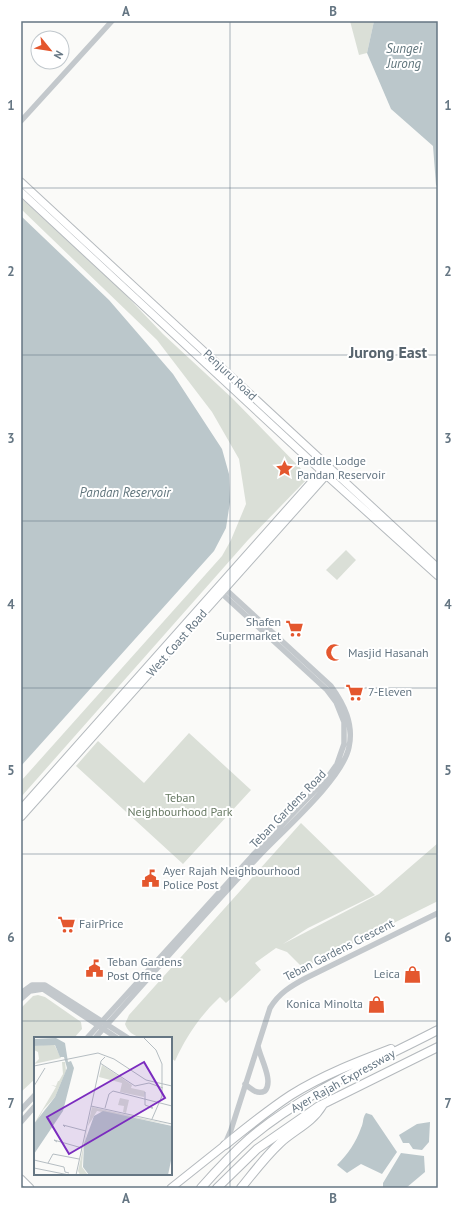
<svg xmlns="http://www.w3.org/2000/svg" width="459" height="1209" font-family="'PT Sans',sans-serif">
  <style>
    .green { fill: #dadfd7 }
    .water { fill: #bbc7cb }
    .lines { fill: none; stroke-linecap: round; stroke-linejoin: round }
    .major-casing { stroke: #b5babe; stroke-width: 9 }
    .highway-casing { stroke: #b4b9bd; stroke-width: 10 }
    .minor { stroke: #c3c8cc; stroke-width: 5.5 }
    .major { stroke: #fff; stroke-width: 7 }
    .highway { stroke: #fff; stroke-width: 8 }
    .grid { fill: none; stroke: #657683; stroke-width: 1; stroke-opacity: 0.55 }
    .labels { text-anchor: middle; stroke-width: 4; stroke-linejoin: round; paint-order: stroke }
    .street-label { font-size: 12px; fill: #657683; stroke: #fff }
    .poi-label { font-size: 12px; fill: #657683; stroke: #fff; text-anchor: start }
    .park-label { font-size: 12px; fill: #687a64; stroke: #fff }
    .water-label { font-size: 13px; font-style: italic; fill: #60757c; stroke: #fff }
    .district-label { font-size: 16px; font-weight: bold; fill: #57646e; stroke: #fff }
    .inset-road { fill: none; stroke: #b5bdc2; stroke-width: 1 }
    .view { fill: #7b2cbf; fill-opacity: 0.15; stroke: #7b2cbf; stroke-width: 2 }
    .inset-edge { fill: none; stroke: #657683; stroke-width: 2 }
    .neatline { fill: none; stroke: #657683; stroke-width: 1.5 }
    .grid-label { font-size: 13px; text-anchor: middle; font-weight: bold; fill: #657683 }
  </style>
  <rect width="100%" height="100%" fill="#fafaf8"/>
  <path class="green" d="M 350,21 L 374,21 L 367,53 L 359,55 Z
    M 21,198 L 120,289 L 163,334 L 232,398 L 309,477 L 248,540 L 21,797 L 21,781 L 222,556 L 231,540 L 246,504 L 239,459 L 212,412 L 157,340 L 21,209 Z
    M 346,550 L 356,560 L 337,580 L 326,570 Z
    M 189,733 L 251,790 L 183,864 L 76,766 L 98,741 L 144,783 Z
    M 301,823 L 375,895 L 308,928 L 283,944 L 379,894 L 438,843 L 438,901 L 303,968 L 287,952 L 276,948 L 255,963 L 261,970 L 226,1003 L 220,997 C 200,1016 187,1035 175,1061 L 171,1058 L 171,1038 C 155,1038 132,1043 125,1024 L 129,1015 Z
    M 38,995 L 45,997 L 81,1022 L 82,1029 L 74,1038 L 35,1038 L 35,1079 L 21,1092 L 21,1008 L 33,996 Z"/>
  <path class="water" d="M 374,21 L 438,21 L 438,187 L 436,185 L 433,146 L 391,109 L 367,53 Z
    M 21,216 L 109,300 L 173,374 L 222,449 L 229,474 L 230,502 L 226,528 L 214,551 L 21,766 Z
    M 366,1113 L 372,1115 L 397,1152 L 382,1174 L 361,1164 L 347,1173 L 337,1165 C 348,1154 356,1142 361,1128 C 364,1122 362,1119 366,1113 Z
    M 430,1122 L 429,1142 L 422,1150 L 413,1149 L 409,1143 L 403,1143 L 399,1135 L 417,1124 Z
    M 401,1153 L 424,1156 L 425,1172 L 406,1188 L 383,1188 L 383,1183 Z"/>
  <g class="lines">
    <defs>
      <path id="major" d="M 21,182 L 438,568
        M 21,192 L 315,465 L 438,576
        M 21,809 L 324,468
        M 21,817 L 329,472
        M 21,1179 L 30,1188
        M 171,1188 L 225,1145"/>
      <path id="highway" d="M 225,1145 C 246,1128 268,1110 291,1095 C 323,1075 357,1062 391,1049
        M 201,1188 C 216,1171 233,1153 250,1138 C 305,1092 374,1063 438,1030
        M 217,1188 L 257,1149 L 319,1106 L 438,1047
        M 241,1188 C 254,1172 265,1157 280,1143 C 294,1130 312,1123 322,1106"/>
    </defs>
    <use href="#major" class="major-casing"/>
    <use href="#highway" class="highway-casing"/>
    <path class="minor" d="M 21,121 L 112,21
      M 21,993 L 32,985 L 45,985 L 128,1038
      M 21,999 L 30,991 L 43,989 L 117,1038
      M 87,1038 L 253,855 L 327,778 L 337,764 L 344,744 L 344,722 L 336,702 L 327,690 L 218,590
      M 95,1038 C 149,978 202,917 257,858 C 281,832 343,779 349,747 C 354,724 344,704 331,686 L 222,586
      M 245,1084 C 251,1089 257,1095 265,1091 C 274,1081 260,1058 258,1046
      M 21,1110 L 35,1095
      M 21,1122 L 35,1106
      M 225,1144 L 231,1130 L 270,1008 C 279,993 291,986 306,978 L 438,913"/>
    <use href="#major" class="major"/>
    <use href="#highway" class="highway"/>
  </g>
  <path class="grid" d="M 230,21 L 230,1188M 21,188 L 438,188M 21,355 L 438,355M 21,521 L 438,521M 21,688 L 438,688M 21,854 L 438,854M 21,1021 L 438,1021"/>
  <defs>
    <symbol id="sight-bare" viewBox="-9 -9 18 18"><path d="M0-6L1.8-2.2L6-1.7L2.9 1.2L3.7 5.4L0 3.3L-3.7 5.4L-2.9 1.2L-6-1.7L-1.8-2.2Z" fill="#e4572e" stroke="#fff" stroke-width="2.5" paint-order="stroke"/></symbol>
    <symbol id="supermarket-bare" viewBox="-9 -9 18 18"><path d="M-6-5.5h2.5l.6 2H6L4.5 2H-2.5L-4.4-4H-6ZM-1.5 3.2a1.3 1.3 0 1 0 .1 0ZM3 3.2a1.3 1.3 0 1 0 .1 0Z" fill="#e4572e" stroke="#fff" stroke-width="2.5" paint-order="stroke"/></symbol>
    <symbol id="mosque-bare" viewBox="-9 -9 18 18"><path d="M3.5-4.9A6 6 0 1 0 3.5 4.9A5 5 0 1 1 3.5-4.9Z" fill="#e4572e" stroke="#fff" stroke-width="2.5" paint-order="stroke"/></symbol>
    <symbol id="civic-bare" viewBox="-9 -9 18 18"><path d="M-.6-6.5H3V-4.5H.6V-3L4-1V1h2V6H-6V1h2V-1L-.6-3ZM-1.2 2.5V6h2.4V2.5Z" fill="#e4572e" stroke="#fff" stroke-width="2.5" paint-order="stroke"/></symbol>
    <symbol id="shop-bare" viewBox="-9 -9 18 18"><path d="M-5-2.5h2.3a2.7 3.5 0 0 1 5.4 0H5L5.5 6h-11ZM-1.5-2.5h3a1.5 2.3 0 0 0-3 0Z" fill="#e4572e" stroke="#fff" stroke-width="2.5" paint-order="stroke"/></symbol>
  </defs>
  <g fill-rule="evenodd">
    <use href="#sight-bare" x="272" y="456" width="25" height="25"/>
    <use href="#supermarket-bare" x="282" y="616" width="25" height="25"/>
    <use href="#mosque-bare" x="322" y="640" width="25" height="25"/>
    <use href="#supermarket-bare" x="342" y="680" width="25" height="25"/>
    <use href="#civic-bare" x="138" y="866" width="25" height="25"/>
    <use href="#supermarket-bare" x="54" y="912" width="25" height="25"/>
    <use href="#civic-bare" x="82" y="956" width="25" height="25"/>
    <use href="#shop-bare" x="400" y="962" width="25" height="25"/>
    <use href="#shop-bare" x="364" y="992" width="25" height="25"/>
  </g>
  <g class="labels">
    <g class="street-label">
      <text transform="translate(230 375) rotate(43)" y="4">Penjuru Road</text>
      <text transform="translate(177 643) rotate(-49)" y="4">West Coast Road</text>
      <text transform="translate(288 809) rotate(-46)" y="4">Teban Gardens Road</text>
      <text transform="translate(339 950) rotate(-27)" y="4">Teban Gardens Crescent</text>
      <text transform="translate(343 1081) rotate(-29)" y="4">Ayer Rajah Expressway</text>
    </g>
    <g class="poi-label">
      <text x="297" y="465">Paddle Lodge<tspan x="297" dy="14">Pandan Reservoir</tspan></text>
      <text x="281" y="626" text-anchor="end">Shafen<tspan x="281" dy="14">Supermarket</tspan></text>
      <text x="348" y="657">Masjid Hasanah</text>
      <text x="368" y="696">7-Eleven</text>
      <text x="163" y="875">Ayer Rajah Neighbourhood<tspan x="163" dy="14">Police Post</tspan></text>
      <text x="79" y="928">FairPrice</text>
      <text x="107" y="966">Teban Gardens<tspan x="107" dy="14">Post Office</tspan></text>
      <text x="400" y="978" text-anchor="end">Leica</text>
      <text x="363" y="1008" text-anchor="end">Konica Minolta</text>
    </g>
    <g class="park-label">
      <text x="180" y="802">Teban<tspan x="180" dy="14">Neighbourhood Park</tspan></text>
    </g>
    <g class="water-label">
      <text x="404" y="53">Sungei<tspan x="404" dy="15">Jurong</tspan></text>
      <text x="125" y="497">Pandan Reservoir</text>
    </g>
    <g class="district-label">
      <text x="388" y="358">Jurong East</text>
    </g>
  </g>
  <g transform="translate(34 1037)">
    <rect width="138" height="138" fill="#fafaf8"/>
    <path d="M 20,7 L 27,21 L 0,27 L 5,22 L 4,15 L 0,13 L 0,9 ZM 28,25 L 31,25 L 32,34 L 21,60 L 9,73 L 0,90 L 0,87 L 22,50 L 17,48 L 22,49 L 24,44 L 20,44 L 25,44 L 29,37 ZM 68,28 L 98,48 L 97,51 L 111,54 L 110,60 L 86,55 L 88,46 L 65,40 ZM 86,61 L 95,63 L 92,76 L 89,75 L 90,69 L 84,68 ZM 58,70 L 138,88 L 63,74 L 54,89 L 49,115 L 48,130 L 54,138 L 46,138 L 44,134 Z" fill="#dadfd7"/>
    <path d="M 22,1 L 31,6 L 34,25 L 37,24 L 40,31 L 29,74 L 0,117 L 0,87 L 21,60 L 33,31 L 30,20 L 26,20 L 21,8 L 0,9 L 0,2 ZM 69,74 L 138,89 L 138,119 L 134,138 L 55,138 L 49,130 L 50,107 L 60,79 Z" fill="#bbc7cb"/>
    <path class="inset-road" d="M 109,0 L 122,13 L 128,27 L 128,59 L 118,82M 66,26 L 101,49 L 115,46M 0,29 L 64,16 L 80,22 L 112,43 L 138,49M 115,46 L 129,51M 0,49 L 11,31M 111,55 L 111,68 L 119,71 L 117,71M 57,69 L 138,87M 71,71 L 75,57 L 79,54 L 138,69M 31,90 L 29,88 L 52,94M 23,105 L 20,103 L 48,111M 0,123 L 30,130 L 31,135 L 35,136M 14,126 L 19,117 L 45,122M 0,131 L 35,138M 42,138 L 67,24 L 71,20"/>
    <path class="view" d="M 110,25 L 131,61 L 35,117 L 13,80 Z"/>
    <rect width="138" height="138" class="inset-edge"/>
  </g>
  <rect width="459" height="1209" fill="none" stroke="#ffffff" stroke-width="44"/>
  <g transform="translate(50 50) rotate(120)"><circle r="19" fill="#ffffff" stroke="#c1c8cd"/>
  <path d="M0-3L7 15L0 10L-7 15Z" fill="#e4572e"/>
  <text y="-6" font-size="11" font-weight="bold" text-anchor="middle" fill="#657683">N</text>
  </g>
  <rect x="22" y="22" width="415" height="1165" class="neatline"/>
  <g class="grid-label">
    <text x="126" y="16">A</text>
    <text x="333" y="16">B</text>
    <text x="11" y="110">1</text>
    <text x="448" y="110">1</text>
    <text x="11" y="276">2</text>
    <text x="448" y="276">2</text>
    <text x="11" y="443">3</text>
    <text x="448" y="443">3</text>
    <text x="11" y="609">4</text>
    <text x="448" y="609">4</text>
    <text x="11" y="775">5</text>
    <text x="448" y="775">5</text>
    <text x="11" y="942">6</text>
    <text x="448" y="942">6</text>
    <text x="11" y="1108">7</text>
    <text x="448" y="1108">7</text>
    <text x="126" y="1203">A</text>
    <text x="333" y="1203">B</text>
  </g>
</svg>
